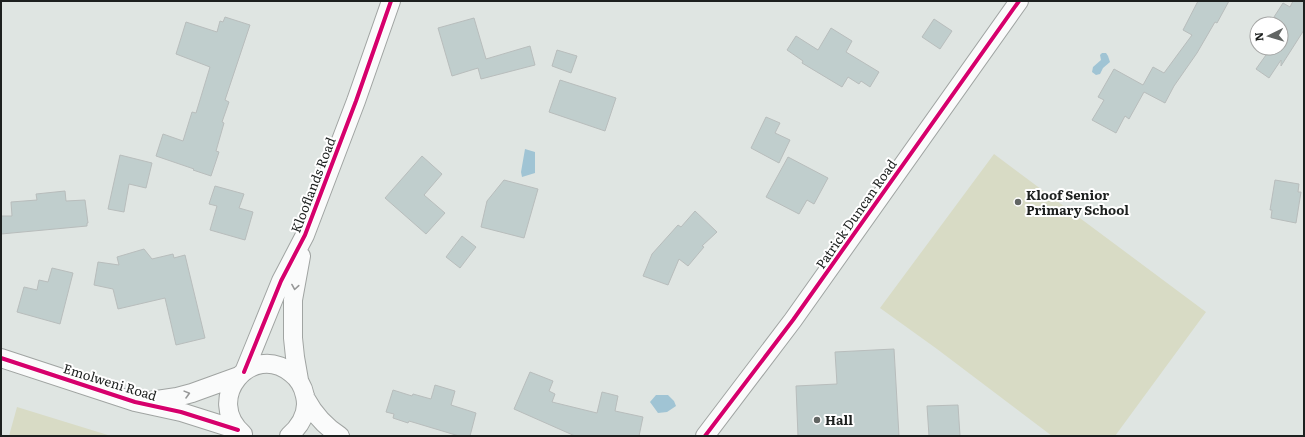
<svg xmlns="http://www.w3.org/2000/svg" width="1305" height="437" font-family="Literata,serif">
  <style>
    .green { fill: #d8dbc5 }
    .water { fill: #a0c4d4 }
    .building { fill: #c0cecd; stroke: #b8bdbc }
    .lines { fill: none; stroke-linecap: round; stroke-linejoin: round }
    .street-casing { stroke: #a0a4a2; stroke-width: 20 }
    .street { stroke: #fafbfb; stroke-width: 18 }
    .cycleway-casing { stroke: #fff; stroke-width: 6 }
    .cycleway { stroke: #d6006c; stroke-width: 4 }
    .oneway { stroke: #979898 }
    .poi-dot { fill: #616563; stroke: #fff; stroke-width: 1.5 }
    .labels { text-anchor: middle; stroke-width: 4; stroke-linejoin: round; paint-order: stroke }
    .street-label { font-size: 13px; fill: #1d201f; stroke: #fff }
    .poi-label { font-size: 13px; font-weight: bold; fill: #1d201f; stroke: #fff; text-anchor: start }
  </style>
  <rect width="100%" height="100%" fill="#dfe5e2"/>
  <path class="green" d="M 994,154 L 1206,312 L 1115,436 L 1052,436 L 937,349 L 880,308 Z
    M 17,407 L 111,436 L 9,436 Z"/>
  <path class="water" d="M 1102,53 L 1106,53 L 1108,56 L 1110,62 L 1103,68 L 1100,74 L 1096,75 L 1092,72 L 1093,67 L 1101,60 L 1100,55 Z
    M 525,149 L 535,152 L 535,173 L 522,177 L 521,172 Z
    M 656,395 L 668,395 L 674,401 L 676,406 L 667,412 L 658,413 L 650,402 Z"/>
  <path class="building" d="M 1198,1 L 1229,1 L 1217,23 L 1215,22 L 1197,53 L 1174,86 L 1165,103 L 1144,92 L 1129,119 L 1125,116 L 1116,133 L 1092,120 L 1104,100 L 1098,97 L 1114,69 L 1143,85 L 1153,67 L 1164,73 L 1192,35 L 1183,30 Z
    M 1293,1 L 1304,1 L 1304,30 L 1281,66 L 1281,60 L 1269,78 L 1256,69 L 1271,48 L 1281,48 L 1281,22 L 1274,17 L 1283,3 L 1290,7 Z
    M 225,17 L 250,25 L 225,100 L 229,102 L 222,122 L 224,123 L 216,151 L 219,152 L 211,176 L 193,170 L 194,169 L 156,156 L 163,134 L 183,141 L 192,112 L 196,113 L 210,67 L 176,54 L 186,22 L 217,32 L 220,21 L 223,22 Z
    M 474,18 L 486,59 L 530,46 L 535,65 L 481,79 L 478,68 L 452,76 L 438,28 Z
    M 934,19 L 952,31 L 940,49 L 922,37 Z
    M 831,28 L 852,41 L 846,52 L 879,72 L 870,87 L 861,81 L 859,84 L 848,77 L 842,87 L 802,63 L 803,61 L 787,50 L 796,36 L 818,50 Z
    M 557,50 L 577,56 L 571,73 L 552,66 Z
    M 560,80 L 616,98 L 605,131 L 549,112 Z
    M 766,117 L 780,123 L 775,133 L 790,140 L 779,163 L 751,148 Z
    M 120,155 L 152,163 L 146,188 L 129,184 L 124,212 L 108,209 Z
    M 422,156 L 442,174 L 424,195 L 445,213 L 426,234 L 385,198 Z
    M 788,157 L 828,178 L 814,204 L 807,200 L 799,214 L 766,197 Z
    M 504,180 L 538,189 L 524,238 L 481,227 L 487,201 Z
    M 1275,180 L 1299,184 L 1298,192 L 1301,192 L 1296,223 L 1271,218 L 1272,210 L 1270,210 Z
    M 215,186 L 244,194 L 239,208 L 253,212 L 245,240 L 210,230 L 217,206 L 209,204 Z
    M 65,191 L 66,201 L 85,200 L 88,223 L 87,223 L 87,226 L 1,234 L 1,216 L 12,216 L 11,202 L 37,200 L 36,194 Z
    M 695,211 L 717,232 L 702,246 L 704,247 L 688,266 L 679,259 L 668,285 L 643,276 L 652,254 L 678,225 L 681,227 Z
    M 462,236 L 476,247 L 460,268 L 446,257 Z
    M 144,249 L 152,259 L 173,254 L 174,258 L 185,255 L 205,338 L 176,345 L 165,298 L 118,309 L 113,289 L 94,285 L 98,262 L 119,265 L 117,257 Z
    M 52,268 L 73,273 L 60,324 L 17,312 L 24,287 L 37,290 L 39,280 L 48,282 Z
    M 894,349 L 899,436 L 798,436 L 796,386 L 837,384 L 835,352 Z
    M 530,372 L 553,381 L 549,391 L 555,394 L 552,402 L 597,413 L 602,392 L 618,396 L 615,411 L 643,417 L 639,436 L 575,436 L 514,409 Z
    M 435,385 L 455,391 L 451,405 L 476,413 L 470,436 L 459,436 L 409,421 L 408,423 L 393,418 L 394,414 L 386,412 L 393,390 L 412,396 L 413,394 L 431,399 Z
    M 958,405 L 960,436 L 929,436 L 927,406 Z"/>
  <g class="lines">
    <defs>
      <path id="street" d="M 1,358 L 135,402 L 181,412 L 238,430
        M 244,372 L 281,281 L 305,235 L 356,101 L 391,1
        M 299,380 L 295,357 L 293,338 L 293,300 L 301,256
        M 306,399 C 314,414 326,427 340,436
        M 150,401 L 177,397 L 192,393 L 239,376
        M 243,434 C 203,399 252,341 291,373 C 299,379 303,386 305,396 C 309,412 300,426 289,436
        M 705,436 L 793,320 L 1019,1"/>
    </defs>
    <use href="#street" class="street-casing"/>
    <use href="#street" class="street"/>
    <defs>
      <path id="cycleway" d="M 1,358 L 135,402 L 181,412 L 238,430
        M 244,372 L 281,281 L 305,235 L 356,101 L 391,1
        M 705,436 L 793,320 L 1019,1"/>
    </defs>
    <use href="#cycleway" class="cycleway-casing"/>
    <use href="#cycleway" class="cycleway"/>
  </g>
  <defs><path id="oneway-chevron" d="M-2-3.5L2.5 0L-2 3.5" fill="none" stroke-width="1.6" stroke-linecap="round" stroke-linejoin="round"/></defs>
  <g class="oneway">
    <use href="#oneway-chevron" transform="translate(295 287) rotate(99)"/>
    <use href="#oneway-chevron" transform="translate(187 394) rotate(-15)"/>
  </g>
  <g class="poi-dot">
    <circle cx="1018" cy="202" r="4"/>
    <circle cx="817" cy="420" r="4"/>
  </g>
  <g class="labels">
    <g class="street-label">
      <text transform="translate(313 185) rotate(-69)" y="5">Klooflands Road</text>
      <text transform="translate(856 214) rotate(-55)" y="5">Patrick Duncan Road</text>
      <text transform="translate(110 382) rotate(17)" y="5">Emolweni Road</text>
    </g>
    <g class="poi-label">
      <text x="1026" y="200">Kloof Senior<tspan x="1026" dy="15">Primary School</tspan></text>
      <text x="825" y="425">Hall</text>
    </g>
  </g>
  <rect width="1305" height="437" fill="none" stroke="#1d201f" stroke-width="4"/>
  <g transform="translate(1269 36) rotate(265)"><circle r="19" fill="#ffffff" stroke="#a5a6a5"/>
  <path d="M0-3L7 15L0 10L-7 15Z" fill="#616563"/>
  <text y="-6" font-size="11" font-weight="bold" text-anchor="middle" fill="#1d201f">N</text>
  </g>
</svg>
